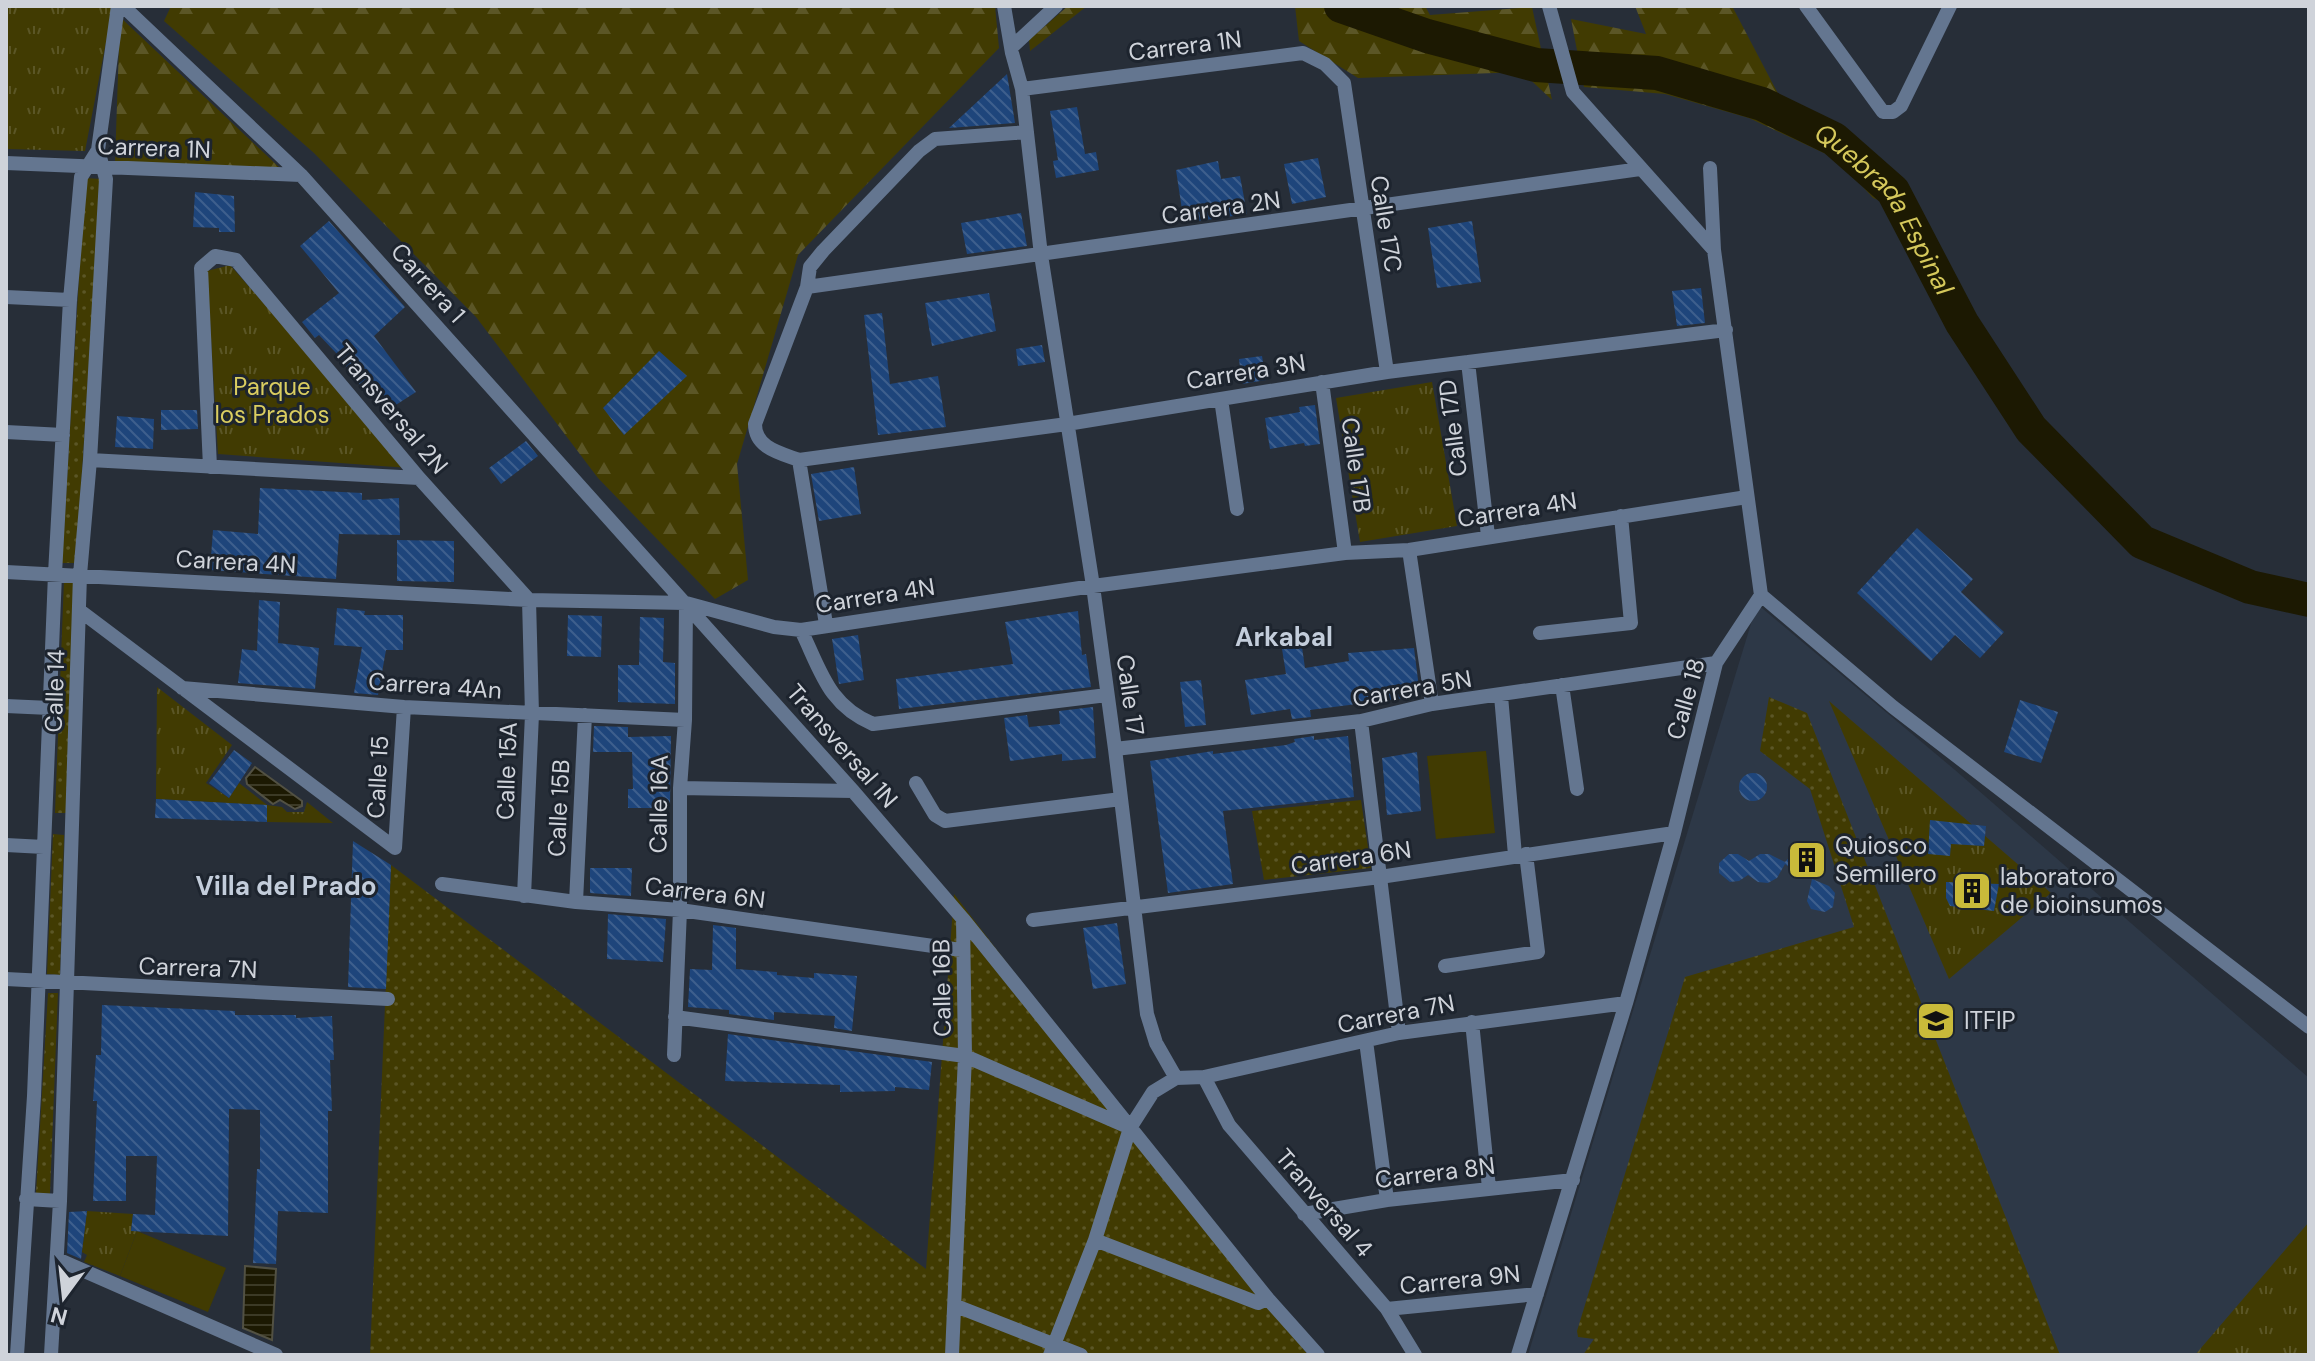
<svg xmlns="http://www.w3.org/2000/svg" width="2315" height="1361" font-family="'DM Sans',sans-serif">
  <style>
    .built { fill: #2d3847 }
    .grass { fill: url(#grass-dots) }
    .forest { fill: url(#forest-firs) }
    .park { fill: url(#park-tufts) }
    .pitch { fill: #413b02 }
    .water { fill: url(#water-rules); stroke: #525143; stroke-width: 2 }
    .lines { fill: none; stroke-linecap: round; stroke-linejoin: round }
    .river { stroke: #1c1902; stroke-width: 34 }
    .building { fill: url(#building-back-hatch) }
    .street { stroke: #647690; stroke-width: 14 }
    .labels { text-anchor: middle; stroke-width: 6; stroke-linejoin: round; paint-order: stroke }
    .street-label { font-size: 24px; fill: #cfd3da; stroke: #1d242e }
    .park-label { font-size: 24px; fill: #dacd60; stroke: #1d242e }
    .poi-label { font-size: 24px; fill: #cfd3da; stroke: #1d242e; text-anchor: start }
    .water-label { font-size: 26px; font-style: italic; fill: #d5c85b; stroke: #1d242e }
    .neighbourhood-label { font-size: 26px; font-weight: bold; fill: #c3cddb; stroke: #1d242e }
  </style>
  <defs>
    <pattern id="grass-dots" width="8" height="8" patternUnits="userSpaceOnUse" patternTransform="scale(2)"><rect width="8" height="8" fill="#413b02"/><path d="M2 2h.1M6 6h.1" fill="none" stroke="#5b5626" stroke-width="1.8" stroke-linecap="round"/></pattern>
    <pattern id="forest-firs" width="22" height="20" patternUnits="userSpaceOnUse" patternTransform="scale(2)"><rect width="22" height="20" fill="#413b02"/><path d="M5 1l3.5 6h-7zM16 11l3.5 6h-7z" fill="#5b5626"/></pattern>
    <pattern id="park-tufts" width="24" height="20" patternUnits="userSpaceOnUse" patternTransform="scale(2)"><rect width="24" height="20" fill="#413b02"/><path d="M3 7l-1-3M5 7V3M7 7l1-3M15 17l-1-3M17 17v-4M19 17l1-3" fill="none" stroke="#5b5626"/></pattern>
    <pattern id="water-rules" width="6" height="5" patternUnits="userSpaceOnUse" patternTransform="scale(2)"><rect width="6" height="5" fill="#1c1902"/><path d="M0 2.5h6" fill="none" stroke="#3c3a26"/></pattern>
    <pattern id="building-back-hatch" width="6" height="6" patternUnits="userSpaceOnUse" patternTransform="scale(2)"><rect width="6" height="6" fill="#1e457b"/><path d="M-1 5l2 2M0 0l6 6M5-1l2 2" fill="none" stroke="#3e5f8d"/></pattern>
  </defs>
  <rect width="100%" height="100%" fill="#272e38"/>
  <path class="built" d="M 1757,604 L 1955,770 L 2309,1078 L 2309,1355 L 1528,1355 Z"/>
  <path class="grass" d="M 85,178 L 101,179 L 76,563 L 62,563 Z
    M 64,580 L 75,581 L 67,813 L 55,813 Z
    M 1769,697 L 1807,713 L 2060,1355 L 1583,1355 L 1594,1339 L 1578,1337 L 1577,1331 L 1685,977 L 1854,927 L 1810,789 L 1760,751 Z
    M 1361,800 L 1371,868 L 1264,880 L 1252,811 Z
    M 53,834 L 64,835 L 60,975 L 47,974 Z
    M 391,865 L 926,1269 L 954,894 L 1308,1355 L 370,1355 Z
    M 48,993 L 58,993 L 50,1194 L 36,1193 Z"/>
  <path class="forest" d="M 171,6 L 995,6 L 999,48 L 798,255 L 737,464 L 748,580 L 715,599 L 598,478 L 476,317 L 314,153 L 164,21 Z
    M 1068,6 L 1087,6 L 1030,51 L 1029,40 Z
    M 1295,6 L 1425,6 L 1430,15 L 1532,7 L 1552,100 L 1522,72 L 1358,78 L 1299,41 Z
    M 1635,6 L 1732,6 L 1784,105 L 1879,157 L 1926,218 L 1873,198 L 1839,160 L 1749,118 L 1665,94 L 1584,87 L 1571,19 L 1646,34 Z
    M 120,17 L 281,169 L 115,162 Z"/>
  <path class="park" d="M 6,6 L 113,6 L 85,151 L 6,149 Z
    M 230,265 L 396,453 L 409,468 L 218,454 L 207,271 Z
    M 1432,382 L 1457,526 L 1360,542 L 1336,398 Z
    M 157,687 L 232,745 L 206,783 L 229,798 L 239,783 L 267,805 L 282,807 L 287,812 L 304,812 L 307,802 L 333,823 L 267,822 L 267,805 L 156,799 Z
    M 1829,701 L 2051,893 L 1949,979 Z
    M 87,1211 L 133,1214 L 131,1231 L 137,1231 L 120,1276 L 84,1262 L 87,1255 L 82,1252 Z
    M 2309,1222 L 2309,1355 L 2195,1355 Z"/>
  <path class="pitch" d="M 1486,751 L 1495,833 L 1436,839 L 1427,756 Z
    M 137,1231 L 226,1268 L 208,1312 L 120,1276 Z"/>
  <path class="water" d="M 255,767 L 302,801 L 302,806 L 295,809 L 280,800 L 273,804 L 247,784 L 246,778 Z
    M 245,1266 L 276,1269 L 272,1340 L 243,1328 Z"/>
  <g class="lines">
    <path class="river" id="s1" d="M 1341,6 L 1427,36 L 1536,65 L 1657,73 L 1762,104 L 1834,139 L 1893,191 L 1962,323 L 2031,429 L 2142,542 L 2250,587 L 2309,600"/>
  </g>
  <path class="building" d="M 1007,74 L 1015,123 L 949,128 Z
    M 1077,107 L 1085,154 L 1096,152 L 1099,170 L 1056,178 L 1053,161 L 1058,160 L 1050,111 Z
    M 1318,158 L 1326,197 L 1292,204 L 1284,164 Z
    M 1218,161 L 1221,179 L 1240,176 L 1247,214 L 1184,223 L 1176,170 Z
    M 195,192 L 234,196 L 235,232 L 219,232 L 219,228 L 193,227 Z
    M 1021,213 L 1027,246 L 967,254 L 961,223 Z
    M 329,221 L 405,307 L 374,336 L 416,392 L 388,410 L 376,392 L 369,397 L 337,354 L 319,335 L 315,338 L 302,322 L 339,293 L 300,246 Z
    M 1472,221 L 1481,282 L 1437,288 L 1428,228 Z
    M 1701,288 L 1705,323 L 1677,326 L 1672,291 Z
    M 989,293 L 996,331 L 932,346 L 925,303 Z
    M 882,313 L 890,384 L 938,376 L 946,427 L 878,435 L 864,315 Z
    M 1042,345 L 1045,362 L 1018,366 L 1016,349 Z
    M 659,351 L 687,376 L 624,435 L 603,408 Z
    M 1262,356 L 1266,380 L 1242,384 L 1239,359 Z
    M 1315,405 L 1320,444 L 1305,446 L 1304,443 L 1270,449 L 1265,418 L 1300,412 L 1299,407 Z
    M 161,410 L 197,410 L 198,429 L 161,430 Z
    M 117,416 L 154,419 L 153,449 L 115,447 Z
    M 526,441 L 538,456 L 501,484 L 489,468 Z
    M 854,467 L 861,514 L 819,521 L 811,474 Z
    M 260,488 L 362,493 L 362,500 L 399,498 L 400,535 L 339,534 L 336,579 L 210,570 L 213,530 L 258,534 Z
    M 1917,528 L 1973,579 L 1961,592 L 2004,632 L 1980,658 L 1955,635 L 1931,661 L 1857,593 Z
    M 397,540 L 454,541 L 454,582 L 397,581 Z
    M 259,600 L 280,602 L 278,643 L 319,648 L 315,689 L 238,683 L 242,649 L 257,651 Z
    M 337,608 L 365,611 L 364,615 L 403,615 L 403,650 L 386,650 L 378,695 L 354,693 L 362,647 L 334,645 Z
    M 1078,611 L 1082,655 L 1086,654 L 1091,687 L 899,709 L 896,679 L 1013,664 L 1005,622 Z
    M 568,615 L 602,616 L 601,657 L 567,656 Z
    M 640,617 L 664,618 L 663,662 L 675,663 L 675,704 L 618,702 L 618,665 L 639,665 Z
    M 858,635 L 864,680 L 839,684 L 832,639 Z
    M 1302,647 L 1305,668 L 1349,661 L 1348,653 L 1414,648 L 1420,696 L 1310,710 L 1311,717 L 1292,719 L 1290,709 L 1251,715 L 1245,680 L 1286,674 L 1282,649 Z
    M 1201,680 L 1206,725 L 1185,727 L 1180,682 Z
    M 2020,700 L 2058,712 L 2041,763 L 2004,752 Z
    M 1093,707 L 1096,758 L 1062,761 L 1062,754 L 1010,761 L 1004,718 L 1027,715 L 1029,727 L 1060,724 L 1059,711 Z
    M 594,726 L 628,727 L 628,737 L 671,736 L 670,808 L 628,808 L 628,789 L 633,789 L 632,752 L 593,752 Z
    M 1314,736 L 1314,740 L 1348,736 L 1354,797 L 1223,811 L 1233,884 L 1168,893 L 1150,761 L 1213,751 L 1213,754 L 1286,745 L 1295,742 L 1294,739 Z
    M 234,750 L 252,763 L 229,798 L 209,783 Z
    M 1417,752 L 1421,811 L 1387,815 L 1382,758 Z
    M1739 787a14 14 0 1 1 28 0a14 14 0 1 1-28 0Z
    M 156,799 L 267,805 L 267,822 L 155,818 Z
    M 1930,820 L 1986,826 L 1984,846 L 1951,844 L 1950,856 L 1928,854 Z
    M 353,841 L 391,865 L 386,989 L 348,987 Z
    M 1807,846 L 1816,849 L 1822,857 L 1821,867 L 1814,879 L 1800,875 L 1785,864 L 1777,878 L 1768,883 L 1758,882 L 1748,875 L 1739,881 L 1730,882 L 1719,873 L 1719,863 L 1729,854 L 1738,854 L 1749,861 L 1760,854 L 1769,854 L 1785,862 L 1797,849 Z
    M 590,868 L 632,868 L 631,896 L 590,893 Z
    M 1812,879 L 1829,886 L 1835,893 L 1833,907 L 1825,912 L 1811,909 L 1807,901 Z
    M 1946,882 L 1999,884 L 1994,911 L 1950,906 L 1946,898 Z
    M 608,914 L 666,919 L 663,962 L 607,959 Z
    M 1117,923 L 1126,984 L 1093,989 L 1083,928 Z
    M 713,925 L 736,928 L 736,969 L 777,972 L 777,975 L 814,978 L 814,973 L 857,976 L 852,1031 L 834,1028 L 835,1016 L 774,1012 L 774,1020 L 729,1014 L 729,1010 L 688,1007 L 690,969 L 712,970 Z
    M 102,1005 L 235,1011 L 235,1015 L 296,1015 L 296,1018 L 332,1016 L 334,1060 L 330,1060 L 332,1111 L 328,1111 L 328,1213 L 278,1211 L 276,1264 L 253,1263 L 257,1169 L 260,1169 L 260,1110 L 229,1109 L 228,1236 L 131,1231 L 133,1214 L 155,1215 L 157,1156 L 126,1156 L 126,1201 L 93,1201 L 97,1101 L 93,1101 L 96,1055 L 101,1055 Z
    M 728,1034 L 932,1062 L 929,1090 L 895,1087 L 895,1091 L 840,1092 L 840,1085 L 725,1081 Z
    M 87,1211 L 81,1259 L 67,1253 L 69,1212 Z"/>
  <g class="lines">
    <path class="street" d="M 123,6 L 301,175 L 853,791 L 963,919 L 1268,1299 L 1318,1355
      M 1004,6 L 1012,53 L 1022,89 L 1041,255 L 1093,586 L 1115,749 L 1147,1014 L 1156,1043 L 1176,1078
      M 1549,6 L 1573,92 L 1714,250
      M 1806,6 L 1883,112 L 1893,112 L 1901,106 L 1950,6
      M 1012,47 L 1056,6
      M 1022,89 L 1303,53 L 1325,64 L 1344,83 L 1387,372
      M 1027,132 L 935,139 L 919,151 L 823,251 L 810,267 L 807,287 L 755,424 C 755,448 780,453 799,460 L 1067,424 L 1387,372 L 1726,330
      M 6,163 L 301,175
      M 807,287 L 1640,169
      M 6,297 L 70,300
      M 1468,362 L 1488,536
      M 1322,382 L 1345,553
      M 1221,399 L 1237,509
      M 6,432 L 63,435
      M 90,460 L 419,478
      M 799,460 L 826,624
      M 210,467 L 201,268 L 215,256 L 236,260 L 419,478 L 529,600 L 532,714 L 524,896
      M 1409,550 L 1432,704
      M 6,572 L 529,600 L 686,603 L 774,627 L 801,630 L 1093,586 L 1345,553 L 1409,550 L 1747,497
      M 1761,595 L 1893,707 L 2309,1027
      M 79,610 L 395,848
      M 801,630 C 821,671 828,705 873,724 L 1107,695
      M 1540,633 L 1631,623 L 1621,516
      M 1562,685 L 1577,789
      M 182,688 L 404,707 L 685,720
      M 1501,696 L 1515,855
      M 6,706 L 50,708
      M 1361,721 L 1399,1033
      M 1115,749 L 1361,721 L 1432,704 L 1716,663
      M 916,783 L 935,815 L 945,821 L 1121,799
      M 680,788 L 853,791
      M 6,845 L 44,847
      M 395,848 L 404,707
      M 442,884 L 576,902 L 680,910 L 961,950
      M 576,902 L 585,715
      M 1033,920 L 1380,877 L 1674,833
      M 1445,966 L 1538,952 L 1526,854
      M 6,979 L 388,999
      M 675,1017 L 965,1056 L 1126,1126
      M 1472,1022 L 1489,1188
      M 1366,1041 L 1387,1200
      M 674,1055 L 680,910 L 680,788 L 685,720 L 686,603
      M 1204,1077 L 1229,1125 L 1387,1309 L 1415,1355
      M 26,1199 L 60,1201 L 80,575 L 90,460 L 106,179 L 98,150 L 118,6
      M 1304,1214 L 1387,1200 L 1573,1180
      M 1095,1240 L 1258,1303 L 1268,1299
      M 57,1259 L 276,1355
      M 956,1306 L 1081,1355
      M 1387,1309 L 1537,1294
      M 17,1355 L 34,1096 L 55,574 L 70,300 L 81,177 L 98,150
      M 51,1355 L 60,1201
      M 952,1355 L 965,1056 L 963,919
      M 1050,1355 L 1095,1240 L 1130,1128 L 1153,1092 L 1176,1078 L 1204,1077 L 1399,1033 L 1626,1003
      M 1518,1355 L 1626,1003 L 1674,833 L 1716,663 L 1761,595 L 1714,250 L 1710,168"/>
  </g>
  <defs>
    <symbol id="building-square" viewBox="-11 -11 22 22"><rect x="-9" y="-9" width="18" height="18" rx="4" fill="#c9ba3a" stroke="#1d242e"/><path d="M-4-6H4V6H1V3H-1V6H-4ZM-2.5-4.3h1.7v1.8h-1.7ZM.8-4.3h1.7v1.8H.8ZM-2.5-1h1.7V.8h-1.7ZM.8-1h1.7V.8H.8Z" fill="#111"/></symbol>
    <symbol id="university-square" viewBox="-11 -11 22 22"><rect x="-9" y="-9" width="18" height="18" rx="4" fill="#c9ba3a" stroke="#1d242e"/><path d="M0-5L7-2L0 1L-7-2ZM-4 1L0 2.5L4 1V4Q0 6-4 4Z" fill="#111"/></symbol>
  </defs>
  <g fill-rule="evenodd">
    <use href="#building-square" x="1785" y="838" width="44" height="44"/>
    <use href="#building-square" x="1950" y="869" width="44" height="44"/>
    <use href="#university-square" x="1914" y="999" width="44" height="44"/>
  </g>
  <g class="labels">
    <g class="street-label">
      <text transform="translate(1185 46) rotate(-7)" y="8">Carrera 1N</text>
      <text transform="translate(154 148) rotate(2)" y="8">Carrera 1N</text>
      <text transform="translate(1221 208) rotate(-8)" y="8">Carrera 2N</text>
      <text transform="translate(1386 224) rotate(81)" y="8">Calle 17C</text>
      <text transform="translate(428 283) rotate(48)" y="8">Carrera 1</text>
      <text transform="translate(1246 372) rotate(-9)" y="8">Carrera 3N</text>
      <text transform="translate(391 409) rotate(50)" y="8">Transversal 2N</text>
      <text transform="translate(1453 428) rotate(-97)" y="8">Calle 17D</text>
      <text transform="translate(1356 465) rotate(82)" y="8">Calle 17B</text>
      <text transform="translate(1517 510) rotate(-9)" y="8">Carrera 4N</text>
      <text transform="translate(236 562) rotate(3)" y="8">Carrera 4N</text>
      <text transform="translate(875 596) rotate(-9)" y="8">Carrera 4N</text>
      <text transform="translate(435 686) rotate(4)" y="8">Carrera 4An</text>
      <text transform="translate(1412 689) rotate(-10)" y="8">Carrera 5N</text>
      <text transform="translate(55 691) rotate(-88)" y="8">Calle 14</text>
      <text transform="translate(1130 695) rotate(82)" y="8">Calle 17</text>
      <text transform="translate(1686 699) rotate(-74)" y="8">Calle 18</text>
      <text transform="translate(842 746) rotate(49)" y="8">Transversal 1N</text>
      <text transform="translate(507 771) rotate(-88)" y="8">Calle 15A</text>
      <text transform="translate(378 777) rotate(-87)" y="8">Calle 15</text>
      <text transform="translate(659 804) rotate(-89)" y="8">Calle 16A</text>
      <text transform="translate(559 808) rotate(-87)" y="8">Calle 15B</text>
      <text transform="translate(1351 858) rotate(-8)" y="8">Carrera 6N</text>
      <text transform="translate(705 893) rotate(7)" y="8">Carrera 6N</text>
      <text transform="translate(198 968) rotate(2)" y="8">Carrera 7N</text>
      <text transform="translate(942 988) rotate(-91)" y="8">Calle 16B</text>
      <text transform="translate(1396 1014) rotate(-11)" y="8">Carrera 7N</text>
      <text transform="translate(1435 1173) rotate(-7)" y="8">Carrera 8N</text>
      <text transform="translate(1324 1203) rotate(49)" y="8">Tranversal 4</text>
      <text transform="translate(1460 1280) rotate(-6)" y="8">Carrera 9N</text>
    </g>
    <g class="park-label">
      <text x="272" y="395">Parque<tspan x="272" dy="28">los Prados</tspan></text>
    </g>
    <g class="poi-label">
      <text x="1835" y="854">Quiosco<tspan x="1835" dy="28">Semillero</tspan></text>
      <text x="2000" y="885">laboratoro<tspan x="2000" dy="28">de bioinsumos</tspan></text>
      <text x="1964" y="1029">ITFIP</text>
    </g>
    <g class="water-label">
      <text dy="9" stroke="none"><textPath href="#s1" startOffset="602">Quebrada Espinal</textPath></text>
    </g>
    <g class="neighbourhood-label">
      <text x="1284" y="646">Arkabal</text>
      <text x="286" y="895">Villa del Prado</text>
    </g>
  </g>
  <rect width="2315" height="1361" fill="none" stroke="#cfd3da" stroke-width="16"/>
  <g transform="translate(64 1297) rotate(195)" stroke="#1d242e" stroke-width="6" paint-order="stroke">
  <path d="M0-6L14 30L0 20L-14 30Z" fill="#cfd3da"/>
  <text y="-12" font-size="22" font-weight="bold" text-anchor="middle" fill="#cfd3da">N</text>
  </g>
</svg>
